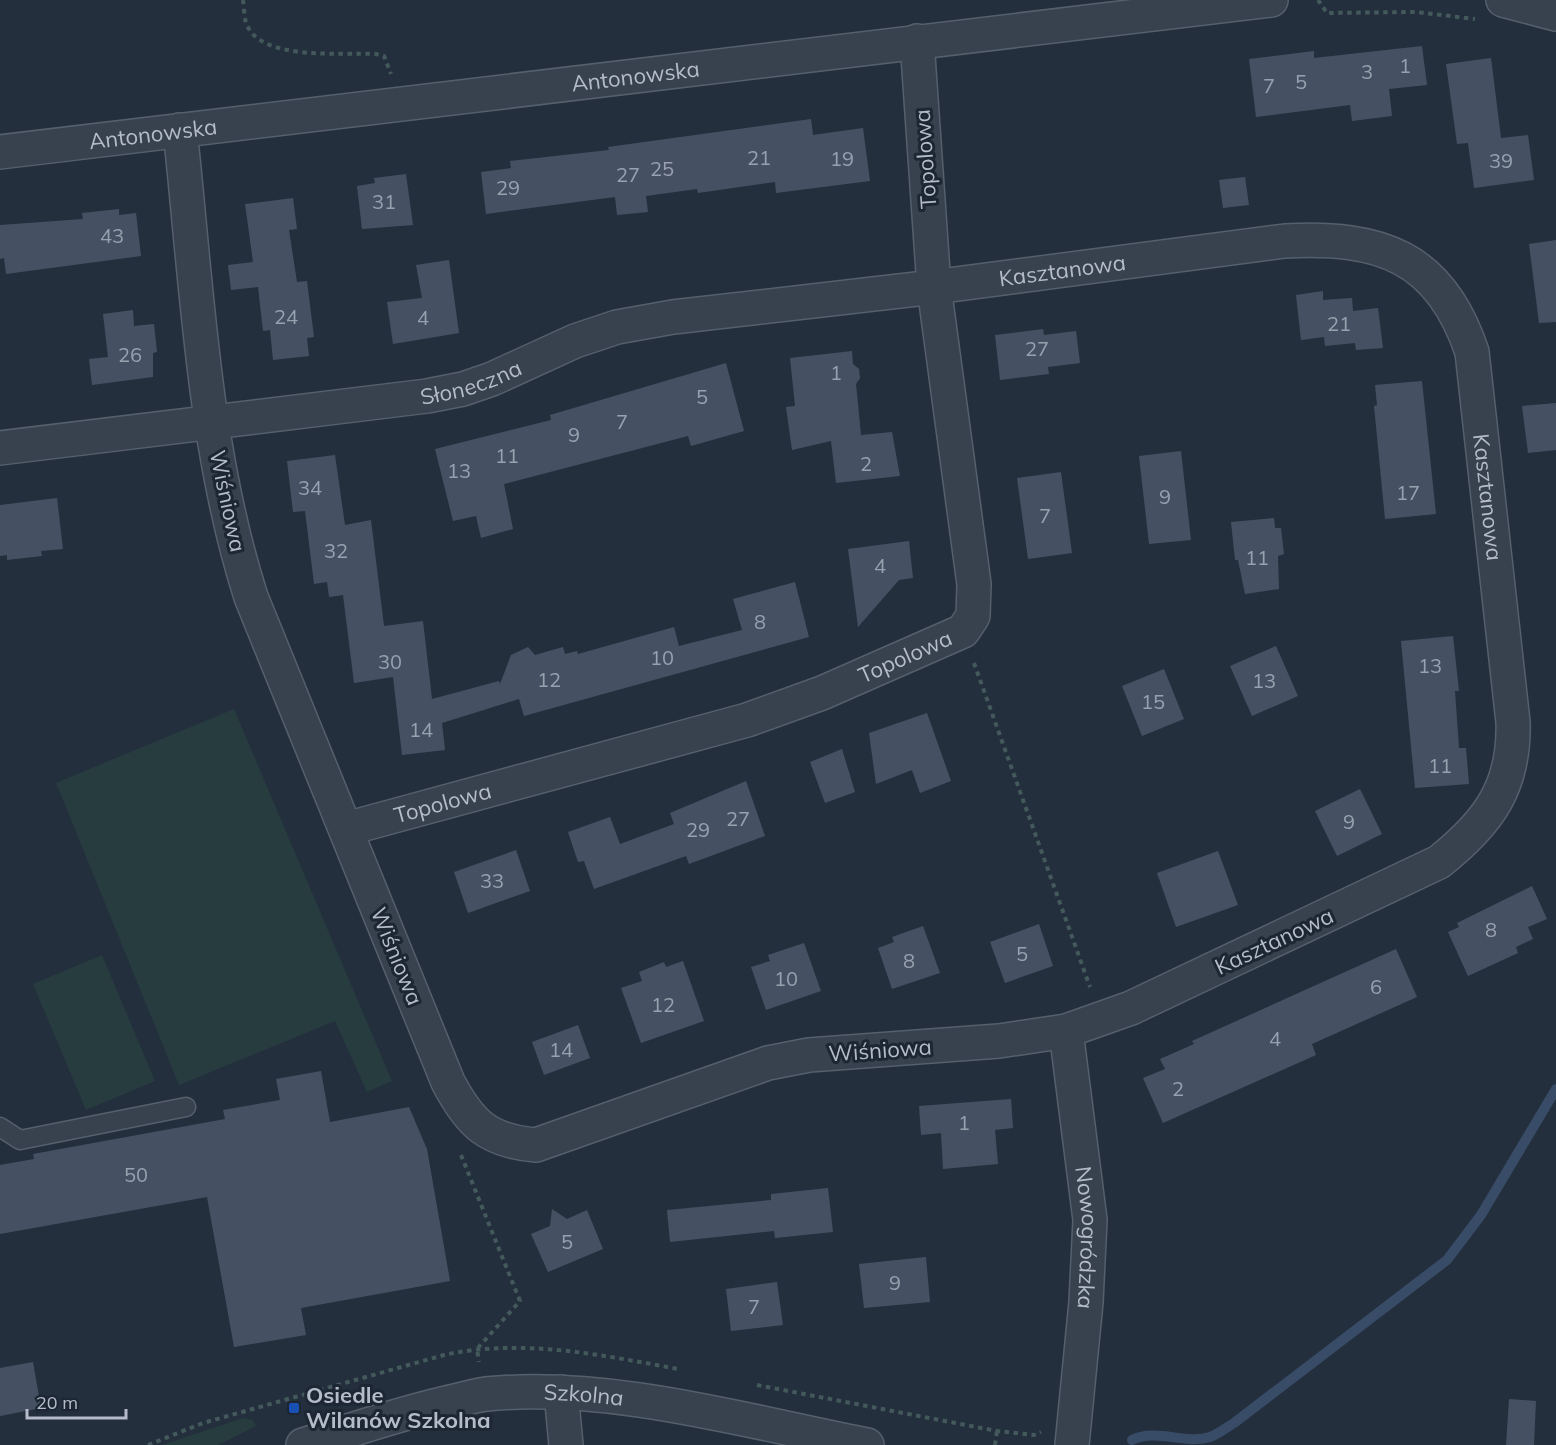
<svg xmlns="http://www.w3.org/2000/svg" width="1556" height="1445" font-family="Mulish,sans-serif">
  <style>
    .green { fill: #263c3f }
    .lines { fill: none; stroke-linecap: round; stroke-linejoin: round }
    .stream { stroke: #394c67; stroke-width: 10 }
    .building { fill: #455162 }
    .service-casing { stroke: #565f6c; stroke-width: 21 }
    .minor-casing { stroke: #565f6c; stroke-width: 36 }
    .path { stroke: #44595c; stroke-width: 4; stroke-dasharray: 4.5 4.5; stroke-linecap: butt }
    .service { stroke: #38414e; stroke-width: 18 }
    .minor { stroke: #38414e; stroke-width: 33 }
    .transit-dot { fill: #1a4fb4; stroke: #1d2633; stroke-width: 2 }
    .labels { text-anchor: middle; stroke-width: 6; stroke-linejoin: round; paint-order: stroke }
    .number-label { font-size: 20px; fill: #98a1af }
    .street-label { font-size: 22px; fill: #b4bcc9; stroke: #1d2633 }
    .poi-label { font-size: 22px; font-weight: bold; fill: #b4bcc9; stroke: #1d2633; text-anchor: start }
  </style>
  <rect width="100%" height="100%" fill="#242f3e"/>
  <path class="green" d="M 234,709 L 392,1081 L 367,1092 L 335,1021 L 179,1085 L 56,783 Z
    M 102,955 L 155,1081 L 86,1110 L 33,984 Z
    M 243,1418 L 253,1420 L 256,1426 L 218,1445 L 162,1445 Z"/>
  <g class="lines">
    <path class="stream" d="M 1132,1440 C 1157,1428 1185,1445 1210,1437 C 1219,1434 1227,1427 1234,1423 L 1447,1260 L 1481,1215 L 1556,1089"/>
  </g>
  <path class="building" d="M 1422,46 L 1427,85 L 1389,89 L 1392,116 L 1352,121 L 1350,105 L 1256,117 L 1249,59 L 1314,51 L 1314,58 Z
    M 1491,58 L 1501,138 L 1528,135 L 1534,180 L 1474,188 L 1468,143 L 1457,144 L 1446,64 Z
    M 811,119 L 813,135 L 863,128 L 870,181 L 776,193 L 775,182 L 698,193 L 697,189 L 646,196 L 648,212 L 617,215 L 615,197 L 486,214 L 481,172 L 511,168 L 510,161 L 609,150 L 608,147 Z
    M 406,174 L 413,225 L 362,229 L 357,186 L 375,183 L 374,178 Z
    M 1245,177 L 1249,205 L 1223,208 L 1219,180 Z
    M 293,198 L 297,229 L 289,230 L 297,282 L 307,281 L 314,337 L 307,338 L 309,356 L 273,360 L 270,330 L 263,331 L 258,287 L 231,290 L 228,265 L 253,262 L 245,204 Z
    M 119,209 L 119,215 L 136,213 L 141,256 L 6,274 L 4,258 L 0,259 L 0,225 L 83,219 L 82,213 Z
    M 1556,240 L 1556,322 L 1539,323 L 1529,244 Z
    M 449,260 L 459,333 L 393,344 L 387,302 L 422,298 L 416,265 Z
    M 1323,291 L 1323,300 L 1352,298 L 1353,311 L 1378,308 L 1383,348 L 1356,350 L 1355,343 L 1325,346 L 1324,337 L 1301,340 L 1296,295 Z
    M 133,310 L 134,326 L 154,324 L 157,352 L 153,353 L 153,377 L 92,385 L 89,359 L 108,357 L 103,314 Z
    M 1043,329 L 1044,335 L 1076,331 L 1080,363 L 1048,367 L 1049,374 L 1000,380 L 995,335 Z
    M 852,351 L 853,364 L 859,369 L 860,378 L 856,384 L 861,435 L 892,432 L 900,476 L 836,483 L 831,441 L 792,450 L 786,407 L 795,406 L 790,358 Z
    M 726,363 L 744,431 L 691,446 L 688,436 L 504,484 L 513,529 L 481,538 L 476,516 L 453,521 L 435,449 L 551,420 L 550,415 Z
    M 1422,381 L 1436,514 L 1385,519 L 1374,406 L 1377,405 L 1375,385 Z
    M 1556,403 L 1556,450 L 1528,453 L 1522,406 Z
    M 1181,451 L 1191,540 L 1149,544 L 1139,456 Z
    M 335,455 L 345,525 L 371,520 L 384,626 L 423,621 L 432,699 L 499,681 L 500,684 L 511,655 L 528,647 L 535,655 L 563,647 L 565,654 L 577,651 L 578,654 L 674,627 L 679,646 L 742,630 L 733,599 L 795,582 L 809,637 L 524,716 L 519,699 L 442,723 L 445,750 L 402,755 L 393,677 L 354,683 L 343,595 L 329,597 L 327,582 L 314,584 L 305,511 L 293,512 L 287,461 Z
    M 1061,472 L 1072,553 L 1028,559 L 1017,478 Z
    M 57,498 L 63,549 L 41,551 L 42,556 L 7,560 L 7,555 L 0,556 L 0,505 Z
    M 1274,518 L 1275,528 L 1281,528 L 1284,554 L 1278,556 L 1279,589 L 1245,594 L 1238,560 L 1235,560 L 1231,522 Z
    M 909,541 L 913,578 L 899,580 L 858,627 L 848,549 Z
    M 1453,636 L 1459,691 L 1455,691 L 1459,748 L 1466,748 L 1469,784 L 1415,788 L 1401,641 Z
    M 1276,646 L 1298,696 L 1252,716 L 1230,666 Z
    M 1164,669 L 1184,719 L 1142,736 L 1122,686 Z
    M 927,713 L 951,781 L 920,793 L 912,770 L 876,784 L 869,733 Z
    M 842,749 L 855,792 L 825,803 L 810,762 Z
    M 746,781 L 765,836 L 689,864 L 686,856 L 594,889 L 584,861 L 578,862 L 568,832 L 610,817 L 620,844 L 674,824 L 670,813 Z
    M 1360,789 L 1382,834 L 1337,856 L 1315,811 Z
    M 516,850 L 530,891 L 468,913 L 454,872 Z
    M 1218,851 L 1238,905 L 1176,927 L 1157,873 Z
    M 1532,886 L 1547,919 L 1528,927 L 1533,939 L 1516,947 L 1518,953 L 1468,976 L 1448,932 L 1459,927 L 1457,923 Z
    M 1039,924 L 1053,966 L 1005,983 L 990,942 Z
    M 923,926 L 940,973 L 892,989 L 878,948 L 894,942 L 892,937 Z
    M 804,943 L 821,991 L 766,1010 L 751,967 L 770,961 L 768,955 Z
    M 1396,949 L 1417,997 L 1312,1044 L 1316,1055 L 1163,1123 L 1143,1078 L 1165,1069 L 1160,1059 L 1194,1044 L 1192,1041 Z
    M 683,961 L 704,1021 L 641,1043 L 621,988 L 642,981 L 639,972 L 664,962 L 666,967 Z
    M 578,1025 L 590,1058 L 544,1075 L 532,1042 Z
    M 321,1071 L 330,1122 L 409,1107 L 427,1149 L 450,1281 L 301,1308 L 306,1335 L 234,1347 L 207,1197 L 0,1234 L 0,1165 L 34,1159 L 33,1154 L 225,1119 L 223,1110 L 280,1100 L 276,1079 Z
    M 1011,1099 L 1013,1128 L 995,1130 L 998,1164 L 943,1169 L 941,1133 L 921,1135 L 919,1106 Z
    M 828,1188 L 833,1232 L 775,1238 L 774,1231 L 670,1242 L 667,1210 L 771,1200 L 771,1194 Z
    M 552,1209 L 567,1219 L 587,1210 L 603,1249 L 548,1272 L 531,1234 L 550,1226 Z
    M 926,1257 L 930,1302 L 864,1308 L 859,1264 Z
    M 777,1282 L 783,1325 L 731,1331 L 726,1289 Z
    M 33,1362 L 41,1408 L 0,1416 L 0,1368 Z
    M 1509,1399 L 1536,1401 L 1534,1445 L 1506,1445 Z"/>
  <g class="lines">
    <defs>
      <path id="service" d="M 0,1127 L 20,1140 L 186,1107"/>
      <g id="minor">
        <path d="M 1503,0 L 1556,14"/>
        <path id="s1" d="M 0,152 L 1271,0"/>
        <path id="s2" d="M 0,448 L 427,396 L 463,389 L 492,379 L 575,341 L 617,327 L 673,317 L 934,287 L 1285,241 C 1380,236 1440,256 1472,352 L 1513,722 C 1515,787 1488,823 1439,862 L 1131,1008 L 1066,1031 L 999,1041 L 809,1055 L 768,1063 L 536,1145 C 488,1141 470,1124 448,1082 L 251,597 C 203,447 197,286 180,130"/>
        <path id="s3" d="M 346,829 L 747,720 L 822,693 L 963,631 L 973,616 L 974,584 L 934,287 L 917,41"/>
        <path id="s4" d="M 1066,1031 L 1090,1220 L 1086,1302 L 1072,1445"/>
        <path d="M 561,1392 L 566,1445"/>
        <path id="s5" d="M 303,1445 C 349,1431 395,1415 442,1404 C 457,1401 472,1396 486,1394 C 610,1382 745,1421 867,1445"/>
      </g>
    </defs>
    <use href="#service" class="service-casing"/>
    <use href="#minor" class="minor-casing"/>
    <path class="path" d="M 243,0 C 244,7 244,16 246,23 C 260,62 343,52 376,54 L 384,56 L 391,74
      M 1318,0 L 1327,13 L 1416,12 L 1475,19
      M 974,663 L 1090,987
      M 461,1155 L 520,1301 L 477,1349 L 479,1362
      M 757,1385 L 997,1431 L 1034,1435 L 1041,1432
      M 148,1445 L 203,1423 L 444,1355 C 521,1338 602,1355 678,1369
      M 995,1445 L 997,1431"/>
    <use href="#service" class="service"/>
    <use href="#minor" class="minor"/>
  </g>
  <rect class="transit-dot" x="288" y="1402" width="12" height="12" rx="3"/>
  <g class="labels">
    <g class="number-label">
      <text x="1405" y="73">1</text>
      <text x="1367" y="79">3</text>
      <text x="1301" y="89">5</text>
      <text x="1269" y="93">7</text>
      <text x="759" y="165">21</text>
      <text x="842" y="166">19</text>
      <text x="1501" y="168">39</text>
      <text x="662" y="176">25</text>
      <text x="628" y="182">27</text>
      <text x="508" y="195">29</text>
      <text x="384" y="209">31</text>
      <text x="112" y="243">43</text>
      <text x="286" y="324">24</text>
      <text x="423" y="325">4</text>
      <text x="1339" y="331">21</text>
      <text x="1037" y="356">27</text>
      <text x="130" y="362">26</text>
      <text x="836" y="380">1</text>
      <text x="702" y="404">5</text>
      <text x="622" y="429">7</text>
      <text x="574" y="442">9</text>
      <text x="507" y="463">11</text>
      <text x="866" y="471">2</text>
      <text x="459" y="478">13</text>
      <text x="310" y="495">34</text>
      <text x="1408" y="500">17</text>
      <text x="1165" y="504">9</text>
      <text x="1045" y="523">7</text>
      <text x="336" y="558">32</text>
      <text x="1257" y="565">11</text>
      <text x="880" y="573">4</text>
      <text x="760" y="629">8</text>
      <text x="662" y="665">10</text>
      <text x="390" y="669">30</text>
      <text x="1430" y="673">13</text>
      <text x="549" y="687">12</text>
      <text x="1264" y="688">13</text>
      <text x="1153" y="709">15</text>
      <text x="421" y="737">14</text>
      <text x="1440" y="773">11</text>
      <text x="738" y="826">27</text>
      <text x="1349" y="829">9</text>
      <text x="698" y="837">29</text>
      <text x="492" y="888">33</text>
      <text x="1491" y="937">8</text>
      <text x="1022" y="961">5</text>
      <text x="909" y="968">8</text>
      <text x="786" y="986">10</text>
      <text x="1376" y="994">6</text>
      <text x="663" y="1012">12</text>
      <text x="1275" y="1046">4</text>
      <text x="561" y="1057">14</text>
      <text x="1178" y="1096">2</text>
      <text x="964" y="1130">1</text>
      <text x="136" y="1182">50</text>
      <text x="567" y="1249">5</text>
      <text x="895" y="1290">9</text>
      <text x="754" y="1314">7</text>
    </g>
    <g class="street-label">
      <text dy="8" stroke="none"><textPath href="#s1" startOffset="640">Antonowska</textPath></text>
      <text dy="8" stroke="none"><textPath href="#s1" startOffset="154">Antonowska</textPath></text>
      <text transform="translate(925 159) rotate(-94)" y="8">Topolowa</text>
      <text dy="8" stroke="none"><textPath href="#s2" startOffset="1082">Kasztanowa</textPath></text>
      <text dy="8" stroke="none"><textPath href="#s2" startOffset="476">Słoneczna</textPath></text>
      <text dy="8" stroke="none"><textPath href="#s2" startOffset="1692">Kasztanowa</textPath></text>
      <text transform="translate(228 501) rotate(78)" y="8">Wiśniowa</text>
      <text dy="8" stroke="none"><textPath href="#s3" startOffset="586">Topolowa</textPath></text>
      <text dy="8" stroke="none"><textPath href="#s3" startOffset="100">Topolowa</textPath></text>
      <text transform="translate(1274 941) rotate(-25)" y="8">Kasztanowa</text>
      <text transform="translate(397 956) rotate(68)" y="8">Wiśniowa</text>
      <text transform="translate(880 1050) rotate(-4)" y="8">Wiśniowa</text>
      <text dy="8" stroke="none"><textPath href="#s4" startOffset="208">Nowogródzka</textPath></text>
      <text dy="8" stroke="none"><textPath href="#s5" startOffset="288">Szkolna</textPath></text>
    </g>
    <g class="poi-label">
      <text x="306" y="1403">Osiedle<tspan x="306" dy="25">Wilanów Szkolna</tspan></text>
    </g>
  </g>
  <path d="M27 1409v9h99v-9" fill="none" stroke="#b4bcc9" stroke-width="3"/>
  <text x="36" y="1409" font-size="18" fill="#b4bcc9" stroke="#1d2633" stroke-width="4.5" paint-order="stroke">20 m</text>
</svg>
